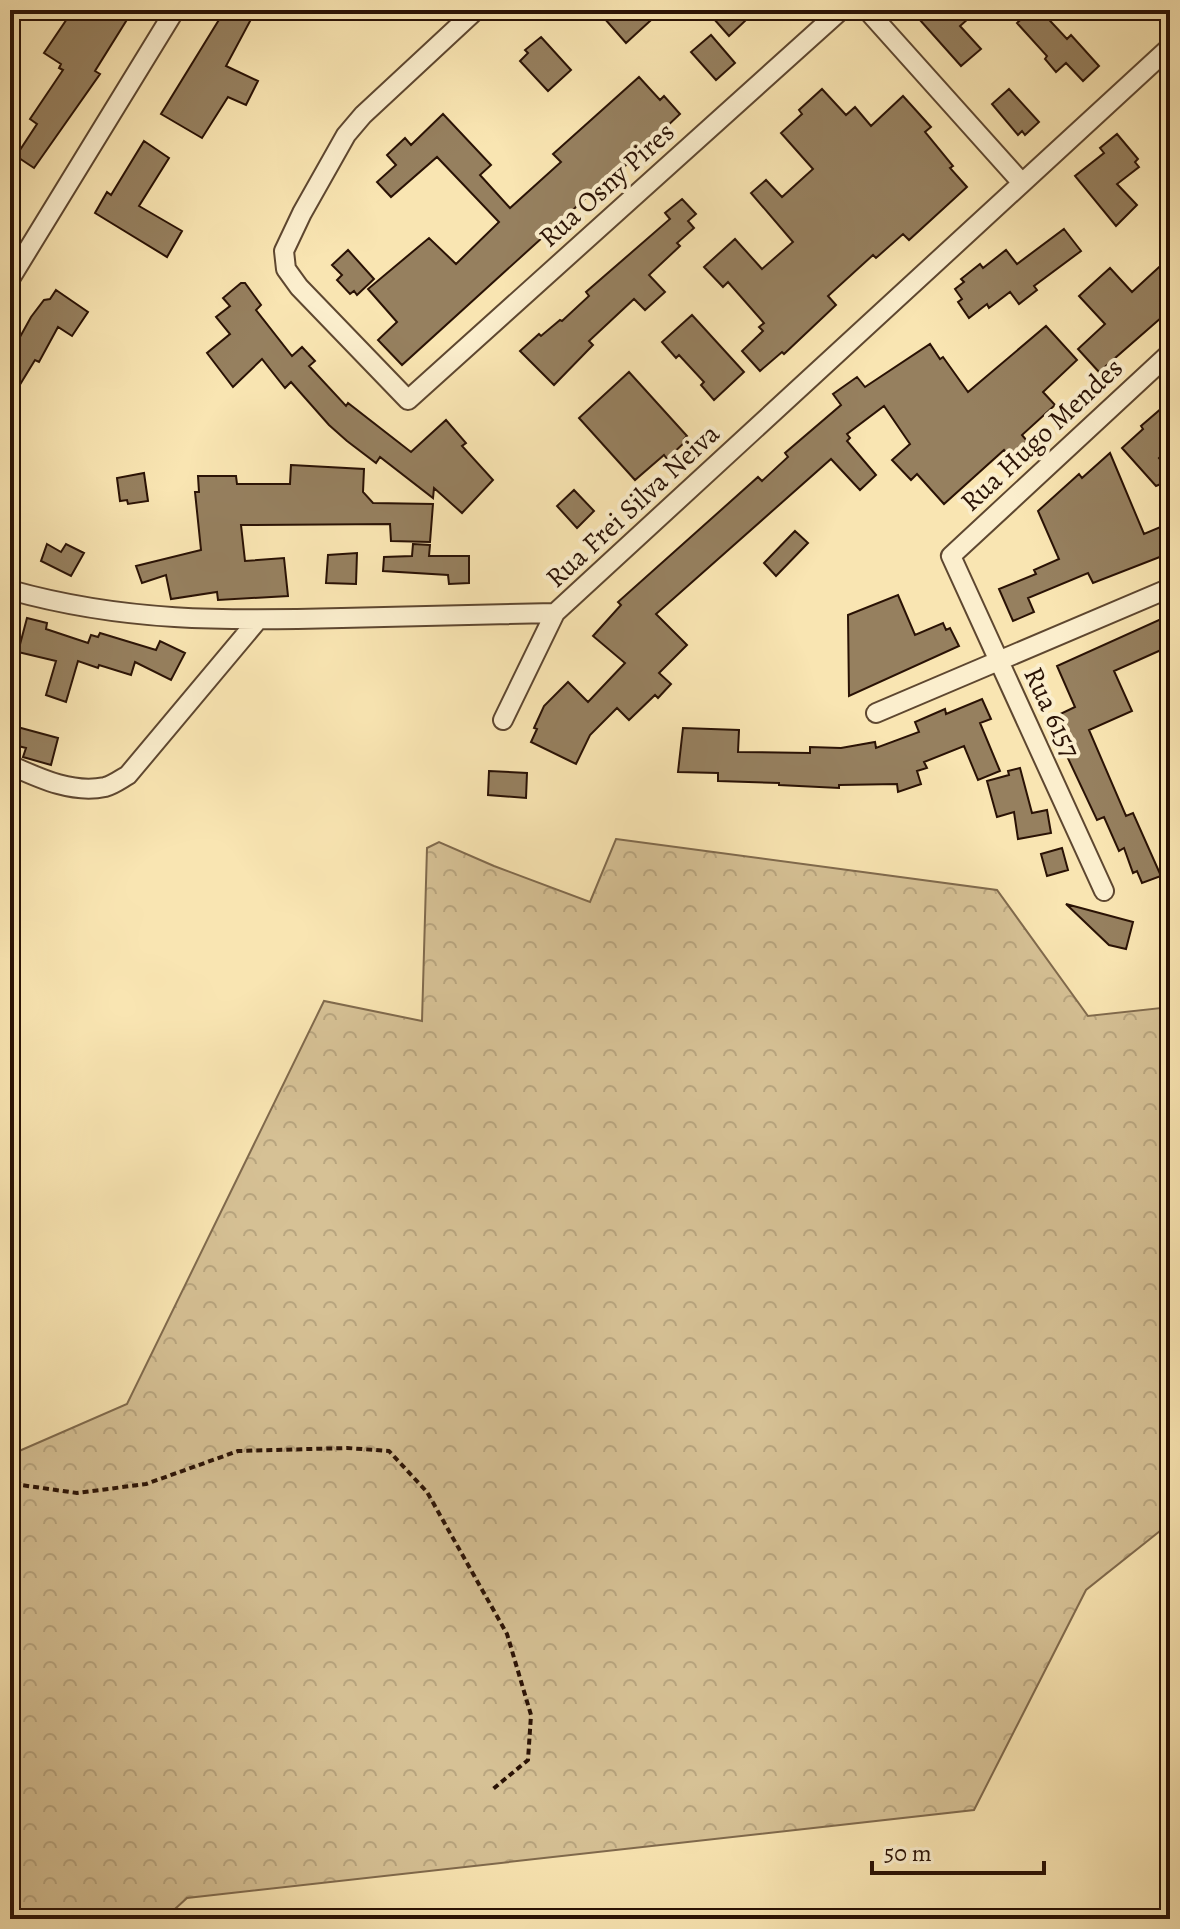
<svg xmlns="http://www.w3.org/2000/svg" width="1180" height="1929" font-family="Alegreya,serif">
  <style>
    .forest { fill: url(#forest-crowns); stroke: #806a4d; stroke-width: 2 }
    .building { fill: #96805f; stroke: #2a1205; stroke-width: 2 }
    .lines { fill: none; stroke-linecap: round; stroke-linejoin: round }
    .minor-casing { stroke: #5e4730; stroke-width: 22 }
    .path { stroke: #2a1205; stroke-width: 4; stroke-dasharray: 6 4; stroke-linecap: butt }
    .minor { stroke: #fbeecd; stroke-width: 18 }
    .labels { text-anchor: middle; stroke-width: 8; stroke-linejoin: round; paint-order: stroke }
    .street-label { font-size: 28px; fill: #2a1205; stroke: #fbeecd }
  </style>
  <defs>
    <pattern id="forest-crowns" width="20" height="18" patternUnits="userSpaceOnUse" patternTransform="scale(2)"><rect width="20" height="18" fill="#d6c195"/><path d="M2 6a3 3 0 1 1 6 0M12 15a3 3 0 1 1 6 0" fill="none" stroke="#b8a57f"/></pattern>
  </defs>
  <rect width="100%" height="100%" fill="#f9e5b2"/>
  <filter id="stains"><feTurbulence type="fractalNoise" baseFrequency=".0025" numOctaves="4"/><feColorMatrix values="0 0 0 0 .2 0 0 0 0 .09 0 0 0 0 .02 0 0 0 .5 -.17"/></filter>
  <radialGradient id="worn" r=".72"><stop offset=".6" stop-color="#630" stop-opacity="0"/><stop offset="1" stop-color="#630" stop-opacity=".3"/></radialGradient>
  <path class="forest" d="M 616,839 L 997,890 L 1088,1016 L 1170,1007 L 1170,1523 L 1086,1590 L 974,1810 L 187,1898 L 164,1919 L 10,1919 L 10,1455 L 127,1404 L 324,1001 L 422,1021 L 427,848 L 439,842 L 494,866 L 590,902 Z"/>
  <path class="building" d="M 73,10 L 116,10 L 128,18 L 95,71 L 100,74 L 34,168 L 16,156 L 37,124 L 30,119 L 63,70 L 59,68 L 61,64 L 44,53 Z
    M 225,10 L 256,10 L 226,66 L 258,81 L 246,105 L 228,97 L 202,138 L 161,114 Z
    M 597,10 L 662,10 L 626,43 Z
    M 706,10 L 736,10 L 745,21 L 729,36 Z
    M 911,10 L 978,10 L 960,26 L 981,49 L 961,66 Z
    M 1031,10 L 1040,10 L 1067,39 L 1071,35 L 1099,66 L 1083,81 L 1066,63 L 1056,72 L 1045,59 L 1047,56 L 1017,23 Z
    M 711,35 L 735,63 L 716,80 L 691,52 Z
    M 541,37 L 571,70 L 548,91 L 520,61 L 528,53 L 525,50 Z
    M 639,77 L 660,100 L 664,96 L 680,114 L 624,167 L 598,187 L 402,365 L 378,340 L 397,322 L 368,289 L 429,238 L 456,264 L 499,222 L 437,157 L 391,197 L 377,182 L 396,165 L 387,155 L 405,138 L 411,145 L 443,114 L 491,165 L 480,175 L 510,208 L 561,162 L 553,154 Z
    M 822,89 L 846,115 L 855,107 L 871,126 L 903,96 L 931,127 L 925,132 L 953,166 L 950,168 L 967,187 L 909,240 L 903,234 L 876,258 L 873,255 L 828,296 L 836,305 L 784,354 L 782,352 L 760,371 L 742,351 L 763,331 L 759,327 L 764,323 L 728,282 L 723,287 L 704,267 L 735,239 L 762,269 L 793,242 L 751,193 L 766,180 L 782,197 L 813,169 L 781,133 L 802,114 L 799,110 Z
    M 1009,89 L 1039,122 L 1025,135 L 1022,131 L 1018,135 L 992,104 Z
    M 1117,134 L 1138,159 L 1135,162 L 1139,167 L 1117,184 L 1137,205 L 1116,226 L 1075,176 L 1104,153 L 1100,148 Z
    M 144,141 L 169,158 L 139,206 L 182,231 L 167,257 L 95,213 L 107,192 L 111,195 Z
    M 682,199 L 696,214 L 688,221 L 694,228 L 677,243 L 680,246 L 649,275 L 665,292 L 645,310 L 634,299 L 589,341 L 593,345 L 554,385 L 520,351 L 539,334 L 541,336 L 560,320 L 562,321 L 589,296 L 586,292 L 670,219 L 665,213 Z
    M 1064,229 L 1081,251 L 1034,286 L 1037,290 L 1019,304 L 1010,292 L 989,308 L 987,304 L 969,318 L 958,302 L 962,299 L 955,289 L 964,282 L 961,279 L 980,264 L 983,268 L 1006,250 L 1017,264 Z
    M 348,250 L 374,279 L 357,295 L 354,291 L 350,294 L 337,280 L 342,275 L 332,265 Z
    M 1170,257 L 1170,310 L 1099,372 L 1078,349 L 1105,324 L 1079,296 L 1110,268 L 1132,292 Z
    M 241,283 L 245,283 L 261,305 L 256,310 L 292,356 L 302,347 L 315,361 L 309,366 L 346,406 L 348,403 L 411,452 L 446,420 L 466,443 L 462,446 L 493,480 L 462,513 L 434,488 L 433,498 L 380,457 L 376,463 L 347,441 L 329,425 L 291,382 L 285,388 L 262,359 L 233,387 L 207,353 L 230,334 L 216,317 L 230,306 L 223,298 Z
    M 56,290 L 88,312 L 72,336 L 58,327 L 39,362 L 35,360 L 10,401 L 10,355 L 31,317 L 44,300 L 50,299 Z
    M 692,315 L 744,372 L 714,400 L 701,385 L 704,382 L 679,355 L 676,358 L 662,342 Z
    M 1046,326 L 1077,360 L 1043,392 L 1055,405 L 1022,435 L 1027,441 L 1010,457 L 1004,450 L 944,504 L 917,474 L 911,480 L 892,460 L 910,444 L 884,406 L 847,434 L 850,438 L 847,441 L 876,475 L 860,490 L 831,459 L 656,614 L 687,645 L 659,673 L 671,684 L 658,698 L 655,695 L 629,720 L 617,708 L 590,735 L 576,764 L 531,742 L 537,729 L 534,728 L 544,706 L 568,682 L 588,702 L 625,663 L 593,636 L 621,605 L 618,602 L 758,477 L 762,481 L 788,457 L 785,453 L 841,405 L 833,394 L 857,377 L 865,387 L 930,344 L 940,359 L 943,357 L 968,392 Z
    M 629,372 L 687,436 L 684,439 L 686,441 L 667,459 L 664,455 L 635,480 L 579,418 Z
    M 1170,401 L 1170,448 L 1159,458 L 1170,471 L 1170,480 L 1156,486 L 1122,448 L 1143,429 L 1141,426 Z
    M 1110,453 L 1144,534 L 1170,523 L 1170,553 L 1093,583 L 1088,573 L 1028,598 L 1034,612 L 1013,621 L 999,589 L 1036,574 L 1034,570 L 1059,559 L 1038,511 L 1079,474 L 1082,478 Z
    M 291,465 L 364,469 L 363,492 L 373,503 L 433,504 L 430,542 L 391,541 L 390,524 L 241,525 L 245,561 L 284,558 L 288,596 L 218,600 L 217,592 L 171,599 L 166,575 L 142,583 L 136,566 L 201,550 L 195,492 L 199,492 L 198,476 L 236,476 L 237,484 L 290,484 Z
    M 144,473 L 148,501 L 128,504 L 127,500 L 120,501 L 117,478 Z
    M 574,490 L 594,511 L 577,528 L 557,506 Z
    M 795,531 L 808,543 L 776,576 L 764,563 Z
    M 47,544 L 61,552 L 66,544 L 84,553 L 71,576 L 41,561 Z
    M 413,544 L 430,545 L 429,556 L 469,556 L 469,583 L 449,584 L 448,575 L 383,571 L 384,557 L 412,556 Z
    M 357,553 L 356,584 L 326,583 L 328,555 Z
    M 898,595 L 915,635 L 943,623 L 946,630 L 950,628 L 959,646 L 849,696 L 848,615 Z
    M 1170,615 L 1170,646 L 1114,671 L 1132,711 L 1089,730 L 1126,816 L 1133,813 L 1161,876 L 1142,883 L 1137,871 L 1133,873 L 1124,848 L 1119,851 L 1104,817 L 1097,820 L 1066,754 L 1069,753 L 1054,717 L 1075,707 L 1057,666 Z
    M 27,618 L 47,623 L 46,629 L 88,643 L 91,635 L 98,637 L 100,633 L 156,650 L 160,641 L 185,653 L 171,680 L 135,662 L 131,675 L 99,665 L 98,668 L 78,661 L 66,702 L 46,695 L 56,661 L 18,652 Z
    M 982,699 L 991,719 L 980,723 L 1000,771 L 978,780 L 964,746 L 924,762 L 927,768 L 917,771 L 921,784 L 898,792 L 897,784 L 839,785 L 839,788 L 779,785 L 779,783 L 718,781 L 718,773 L 678,772 L 683,728 L 739,730 L 738,752 L 810,753 L 810,747 L 841,748 L 875,742 L 876,748 L 919,732 L 915,722 L 945,709 L 946,714 Z
    M 10,725 L 58,738 L 51,765 L 23,757 L 26,748 L 10,744 Z
    M 1020,768 L 1032,813 L 1047,810 L 1051,833 L 1018,839 L 1014,812 L 997,817 L 987,781 L 1009,775 L 1008,771 Z
    M 489,771 L 527,773 L 526,798 L 488,795 Z
    M 1062,848 L 1068,870 L 1047,876 L 1041,854 Z
    M 1066,904 L 1133,922 L 1126,949 L 1109,945 Z"/>
  <g class="lines">
    <defs>
      <path id="minor" d="M 476,10 L 363,115 L 346,135 L 302,213 L 284,251 L 286,269 L 299,287 L 408,400 L 841,10
        M 867,10 L 1022,183
        M 10,279 L 175,10
        M 10,590 C 124,622 225,621 342,618 C 413,617 484,615 555,613 L 1170,47
        M 876,713 L 1170,588
        M 503,720 L 555,613
        M 10,765 C 39,778 72,794 105,787 C 113,785 121,779 128,775 L 257,621
        M 1104,891 L 951,556 L 1170,353"/>
    </defs>
    <use href="#minor" class="minor-casing"/>
    <path class="path" d="M 10,1471 L 21,1485 L 77,1493 L 146,1484 L 238,1451 L 347,1448 L 389,1451 L 427,1492 L 507,1634 L 531,1715 L 528,1760 L 493,1789"/>
    <use href="#minor" class="minor"/>
  </g>
  <g class="labels">
    <g class="street-label">
      <text transform="translate(606 184) rotate(-42)" y="10">Rua Osny Pires</text>
      <text transform="translate(1041 434) rotate(-43)" y="10">Rua Hugo Mendes</text>
      <text transform="translate(632 505) rotate(-43)" y="10">Rua Frei Silva Neiva</text>
      <text transform="translate(1053 712) rotate(65)" y="10">Rua 6157</text>
    </g>
  </g>
  <rect width="1180" height="1929" fill="none" stroke="#f9e5b2" stroke-width="40"/>
  <rect x="12" y="12" width="1156" height="1905" fill="none" stroke="#2a1205" stroke-width="4"/>
  <rect x="20" y="20" width="1140" height="1889" fill="none" stroke="#2a1205" stroke-width="2"/>
  <path d="M872 1861v12h172v-12" fill="none" stroke="#2a1205" stroke-width="4"/>
  <text x="884" y="1861" font-size="24" fill="#2a1205" stroke="#fbeecd" stroke-width="6" paint-order="stroke">50 m</text>
  <rect width="100%" height="100%" filter="url(#stains)"/>
  <rect width="100%" height="100%" fill="url(#worn)"/>
</svg>
